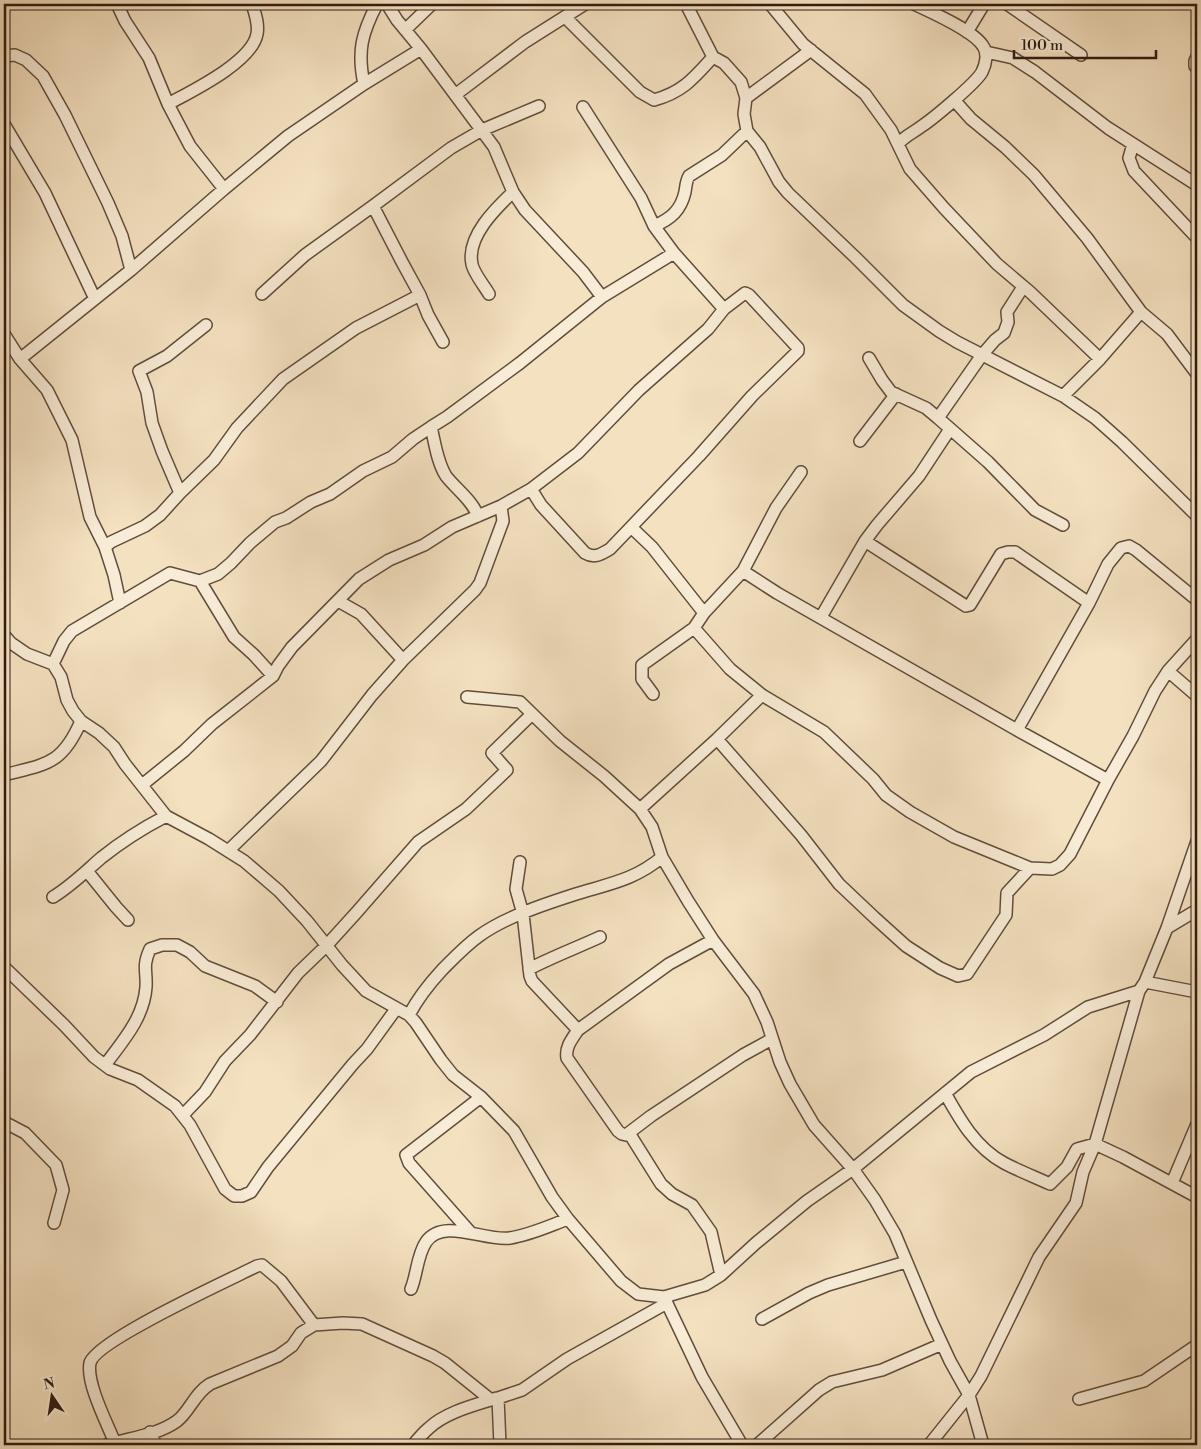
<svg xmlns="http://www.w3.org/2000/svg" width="1201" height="1449" font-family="'Libre Bodoni',serif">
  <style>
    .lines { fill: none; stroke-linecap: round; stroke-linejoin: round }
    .street-casing { stroke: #614d3d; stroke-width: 14 }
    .street { stroke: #f8ecd6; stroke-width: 11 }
  </style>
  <rect width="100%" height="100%" fill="#f4e1c0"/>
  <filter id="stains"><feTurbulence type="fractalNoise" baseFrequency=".004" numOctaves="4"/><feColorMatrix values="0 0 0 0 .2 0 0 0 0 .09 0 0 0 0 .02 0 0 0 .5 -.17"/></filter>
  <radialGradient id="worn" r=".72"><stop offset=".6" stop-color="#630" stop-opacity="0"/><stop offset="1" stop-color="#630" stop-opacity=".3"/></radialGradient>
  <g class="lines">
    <defs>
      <path id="street" d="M 117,4 L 125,21 L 149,58 L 168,104 L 190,146 L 224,189
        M 387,4 L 397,20 L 421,49 L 494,147 L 513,192 L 525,210 L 583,272 L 602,297
        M 686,4 L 713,57 L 724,63 L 741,82 L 746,98 L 744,114 L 747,131 L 760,147 L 779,182 L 788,193 L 856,258 L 903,305 L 939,331 L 957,342 L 1063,396 L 1095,418 L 1122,442 L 1197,516
        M 770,4 L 803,44 L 865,94 L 891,130 L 910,169 L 944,208 L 997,264 L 1030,292 L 1100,359
        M 1007,4 L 1081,55
        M 565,17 L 640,92 L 654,100 C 683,92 694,78 713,57
        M 405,30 L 432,4
        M 967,32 L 984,4
        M 986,52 L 1013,58 L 1035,72 L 1108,128 L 1197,185
        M 4,56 L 15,55 L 26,60 L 43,76 L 65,115 L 108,203 L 122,236 L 131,270
        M 1197,57 L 1195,61 L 1195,66 L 1197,68
        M 364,84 C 357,51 362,33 377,4
        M 455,95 L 525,42 L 585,4
        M 746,98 L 811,50
        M 954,100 L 971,119 L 1005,147 L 1034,175 L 1087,238 L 1141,312 L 1167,334 L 1197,374
        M 168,104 C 192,91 252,62 257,34 C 259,24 255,13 252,4
        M 4,124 L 45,193 L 95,299
        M 898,144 C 906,135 913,133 922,126 C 934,118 976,83 982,72 C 986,64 988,53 983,46 C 973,30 931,12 914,4
        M 1133,144 L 1129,158 L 1134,171 L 1197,238
        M 373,206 L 402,262 L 420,295 L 428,315 L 443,342
        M 654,226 C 671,219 681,210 685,192 C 686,186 686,181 689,176 L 722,155 L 747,131
        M 674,253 L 724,309
        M 1023,287 L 1007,312 L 1008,322 L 1004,333 L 995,340 L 982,355 L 938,418 L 988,462 L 1035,510 L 1063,525
        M 262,294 L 305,255 L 373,206 L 451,148 L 482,130 L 539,106
        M 489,294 C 485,287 473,272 472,264 C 466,237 496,208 513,192
        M 4,334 L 20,359 L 47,390 L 72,440 L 90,517 L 105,547 L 114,575 L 120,603
        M 869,358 L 882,380 L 891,392 L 926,408 L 938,418
        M 20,359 L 131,270 L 224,189 L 288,136 L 364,84 L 421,49
        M 1063,396 L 1100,359 L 1141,312
        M 860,441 L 896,394
        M 180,493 L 162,451 L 152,423 L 147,392 L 139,371 L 167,356 L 206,325
        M 478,516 C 472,500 456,489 446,476 C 437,462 435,443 431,427 L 447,417 L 520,363 L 602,297 L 674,253 L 654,226 L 641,198 L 583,107
        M 631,527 L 652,547 L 704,613 L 694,628 L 730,669 L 762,695 L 824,732 L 873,779 L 886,795 L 910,812 L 954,837 L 1030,868 L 1052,869 L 1060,865 L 1070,854 L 1108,780 L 1133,736 L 1155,691 L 1168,671 L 1197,639
        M 865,541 L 966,606 L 970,605 L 1001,554 L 1008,552 L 1015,552 L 1089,603
        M 105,547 L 111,542 L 145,526 L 160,515 L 180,493 L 214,460 L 237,428 L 283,379 L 356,328 L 420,295
        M 743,571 L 777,593 L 1017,730 L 1089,603 L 1108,564 L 1121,548 L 1129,546 L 1136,550 L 1197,600
        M 200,581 L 218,574 L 231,563 L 250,543 L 275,522 L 286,518 L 311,502 L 330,494 L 363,471 L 392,457 L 413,439 L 431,427
        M 338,601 L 361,614 L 403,660
        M 704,613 L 743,571 L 776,508 L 801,472
        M 821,617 L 865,541 L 877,525 L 919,476 L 950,429
        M 4,635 L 11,643 L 27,654 L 53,664 L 61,677 L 67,700 L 73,711 L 81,721 L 99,733 L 114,747 L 125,764 L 166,816 L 209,839 L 244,861 L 279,891 L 307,921 L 342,965 L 366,991 L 409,1015 L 416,1023 L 441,1060 L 453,1075 L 481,1097 L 514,1131 L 552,1197 L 568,1219 L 621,1281 L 638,1294 L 664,1297 L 705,1285 L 721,1275 L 756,1243 L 807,1201 L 853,1169 L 971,1072 L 1044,1035 L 1088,1007 L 1139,991
        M 53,664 L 64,641 L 72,631 L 170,573 L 200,581 L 234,637 L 254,655 L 273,676
        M 1168,671 L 1197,696
        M 653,694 L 642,679 L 642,665 L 694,628
        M 467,697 L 520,702 L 560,741 L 604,776 L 640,809 L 652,827 L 662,857 L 688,901 L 713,940 L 754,994 L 767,1022 L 780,1062 L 790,1084 L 814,1125 L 853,1169 L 875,1200 L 895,1234 L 931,1320 L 950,1361 L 969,1395 L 983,1445
        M 1017,730 L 1108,780
        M 717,739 L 801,835 L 839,884 L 875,918 L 906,946 L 940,968 L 958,976 L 967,974 L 1006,915 L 1007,893 L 1030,868
        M 4,775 C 46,764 62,765 81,721
        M 142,785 L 184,751 L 212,724 L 273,676 L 278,666 L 292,647 L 359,579 L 389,560 L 424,545 L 452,527 L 501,506 L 531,489 L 578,453 L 639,390 L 708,329 L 724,309 L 745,293 L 749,295 L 798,348 L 798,351 L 752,396 L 699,456 L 610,549 C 601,554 595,559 585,553 L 541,505 L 531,489
        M 640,809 L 717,739 L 762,695
        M 229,850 L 321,761 L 372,695 L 403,660 L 475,590 L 480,583 L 503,521 L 501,506
        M 520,862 L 516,889 L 523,914 L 530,976 L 532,981 L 578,1030
        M 87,871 L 116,907 L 128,920
        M 53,897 C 71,886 85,872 101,858 C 121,842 143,828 166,816
        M 1167,928 L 1197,910
        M 713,940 L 669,964 L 578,1030 C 572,1039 565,1047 567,1058 L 618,1131 L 622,1134 L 626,1135 L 651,1116 L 743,1055 L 772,1039
        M 4,967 L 64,1025 L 94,1057 L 110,1069 L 138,1080 L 175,1106 L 190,1125 L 225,1189 L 234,1196 L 242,1196 L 251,1192 L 268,1167 L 353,1064 L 367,1049 L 396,1009
        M 529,969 C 552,957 576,948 600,937
        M 1145,982 L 1197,992
        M 409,1015 C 418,998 429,984 442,970 C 454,958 465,946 479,936 C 505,917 545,904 576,894 C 608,884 635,880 662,857
        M 105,1065 C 122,1042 144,1018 146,987 C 147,970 142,967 150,949 L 162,945 L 177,945 L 190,952 L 205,966 L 255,986 L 277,1002
        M 945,1093 C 960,1120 976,1148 1004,1163 C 1019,1171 1035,1177 1050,1184 L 1067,1167 L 1077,1149 L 1095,1144 L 1123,1157 L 1197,1197
        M 183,1115 L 205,1092 L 225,1061 L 250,1035 L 298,973 L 327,945 L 356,913 L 418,842 L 466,809 L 507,770 L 492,753 L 532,714
        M 4,1122 L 25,1133 L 56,1165 L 63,1190 L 54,1223
        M 629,1133 L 661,1184 L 672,1194 L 692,1205 L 711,1232 L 721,1275
        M 1172,1183 L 1197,1124
        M 470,1232 L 409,1163 L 406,1155 L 481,1097
        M 411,1289 C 417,1275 417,1255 426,1242 C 443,1217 486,1242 510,1238 C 530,1235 549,1226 568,1219
        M 664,1297 L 702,1377 L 742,1445
        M 762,1319 L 809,1293 L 828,1285 L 906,1262
        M 1079,1399 L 1144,1381 L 1197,1345
        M 150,1432 L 156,1445
        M 115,1443 C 107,1423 86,1383 90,1363 C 95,1341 231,1279 257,1266 L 262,1265 L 281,1281 L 314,1325
        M 107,1445 C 129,1438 158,1435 177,1421 C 190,1411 194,1394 210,1384 L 278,1356 L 292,1346 L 301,1333 L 314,1325 L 343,1323 L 362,1324 L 433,1356 L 445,1363 L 491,1400
        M 413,1445 C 418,1439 423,1433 429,1428 C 446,1412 475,1405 497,1398
        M 500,1445 L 498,1398 L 522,1390 L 567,1359 L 667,1303
        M 757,1445 L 819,1390 L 832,1382 L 882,1370 L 942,1344
        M 929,1445 L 969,1395 L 981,1376 L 1039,1257 L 1076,1203 L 1083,1172 L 1095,1144 L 1139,991 L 1145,982 L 1167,928 L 1197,841"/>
    </defs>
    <use href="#street" class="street-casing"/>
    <use href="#street" class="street"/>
  </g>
  <rect width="1201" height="1449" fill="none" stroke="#f4e1c0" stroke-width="20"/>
  <rect x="5" y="5" width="1191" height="1439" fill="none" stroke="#301c11" stroke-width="2.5"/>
  <rect x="10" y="10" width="1181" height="1429" fill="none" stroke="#301c11"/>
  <g transform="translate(52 1396) rotate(347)" stroke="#f8ecd6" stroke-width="4" paint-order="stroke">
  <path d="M0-4L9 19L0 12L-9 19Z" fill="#301c11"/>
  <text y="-8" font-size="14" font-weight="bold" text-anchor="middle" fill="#301c11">N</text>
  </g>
  <path d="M1014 50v8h142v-8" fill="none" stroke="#301c11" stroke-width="2.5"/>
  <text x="1021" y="50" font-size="15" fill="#301c11" stroke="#f8ecd6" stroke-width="4" paint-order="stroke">100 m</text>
  <rect width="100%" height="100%" filter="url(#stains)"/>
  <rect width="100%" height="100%" fill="url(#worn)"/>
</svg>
